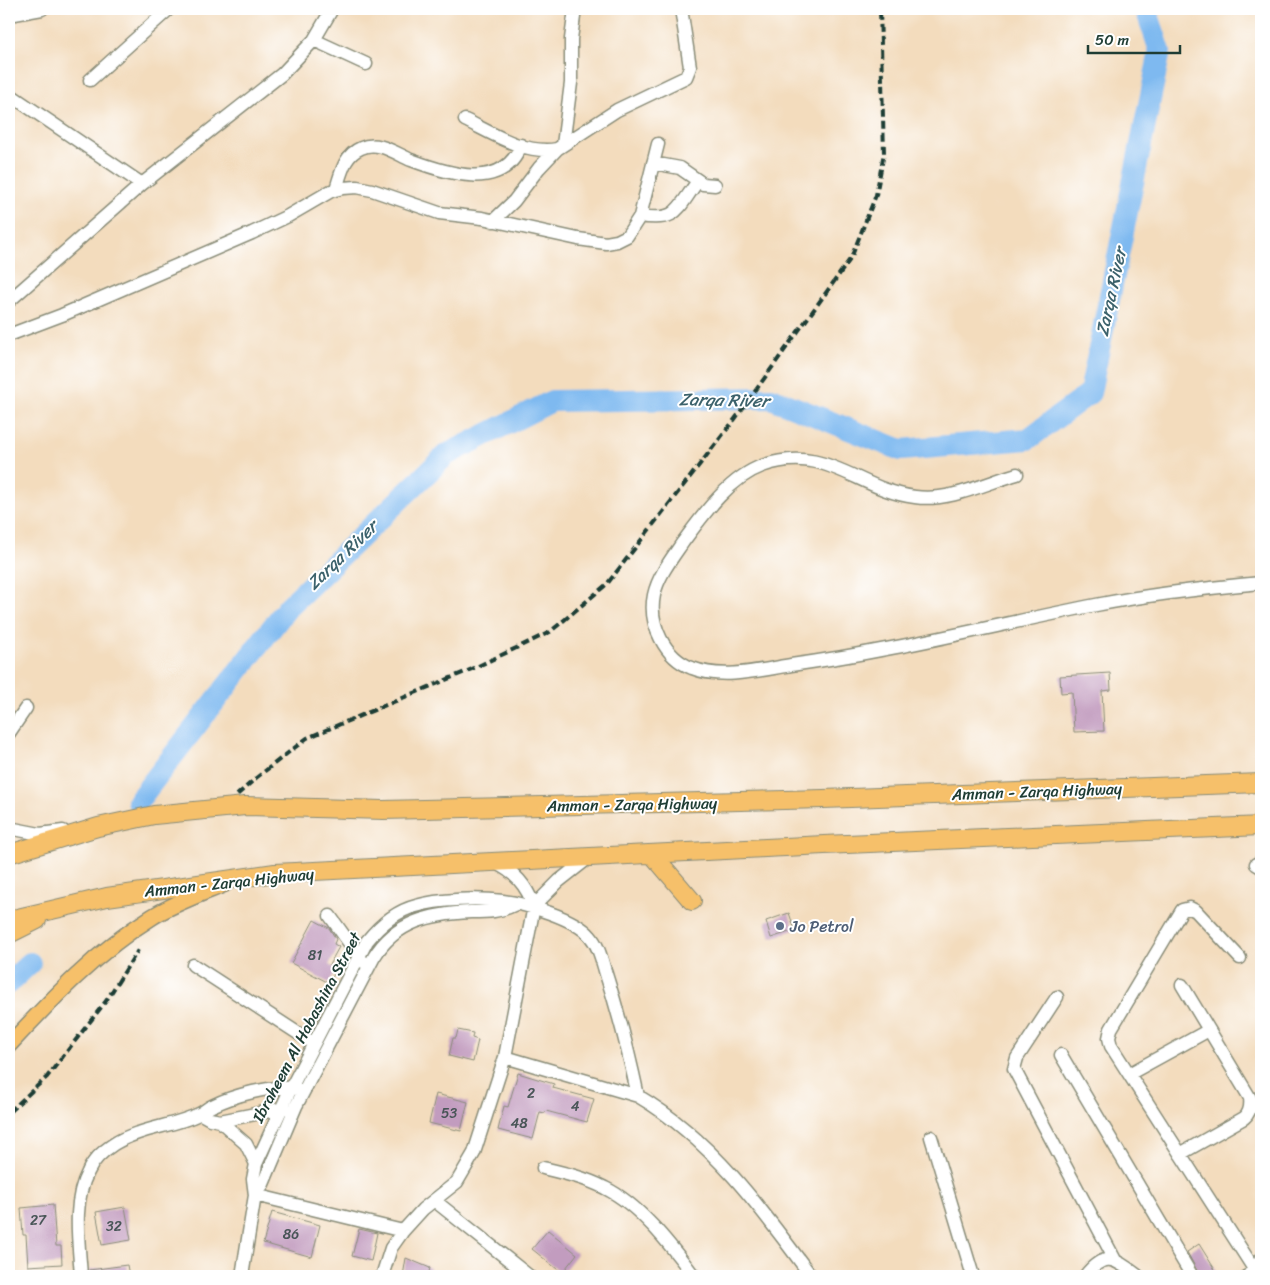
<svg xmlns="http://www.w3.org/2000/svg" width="1270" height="1285" font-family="Sriracha,sans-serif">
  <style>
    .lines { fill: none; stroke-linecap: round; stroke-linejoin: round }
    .river { stroke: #7eb9f0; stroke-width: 22 }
    .building { fill: #c29cbf }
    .minor-casing { stroke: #898c78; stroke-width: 15 }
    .major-casing { stroke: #898c78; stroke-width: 18 }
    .highway-casing { stroke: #898c78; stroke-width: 20 }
    .minor { stroke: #fff; stroke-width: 12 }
    .major { stroke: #f6c06b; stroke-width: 15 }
    .highway { stroke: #f6c06b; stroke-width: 18 }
    .rail { stroke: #1f3d34; stroke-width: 4; stroke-dasharray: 8 4; stroke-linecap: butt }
    .service-dot { fill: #5c6f8a; stroke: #fff; stroke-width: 2 }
    .labels { text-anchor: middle; stroke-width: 4; stroke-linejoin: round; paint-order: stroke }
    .number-label { font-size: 14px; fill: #485557 }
    .street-label { font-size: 16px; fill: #1f3d34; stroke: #fff }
    .service-label { font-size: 16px; fill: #4e5e75; stroke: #fff; text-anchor: start }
    .water-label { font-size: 18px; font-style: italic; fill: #3c626c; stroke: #fff }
  </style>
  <rect width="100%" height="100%" fill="#fff"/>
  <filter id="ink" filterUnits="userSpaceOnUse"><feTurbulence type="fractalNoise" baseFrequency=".02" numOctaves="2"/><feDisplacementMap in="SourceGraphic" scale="10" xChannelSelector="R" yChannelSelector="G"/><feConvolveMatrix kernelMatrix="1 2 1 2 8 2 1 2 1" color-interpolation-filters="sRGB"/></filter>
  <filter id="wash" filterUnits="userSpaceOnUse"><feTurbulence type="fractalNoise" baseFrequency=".0096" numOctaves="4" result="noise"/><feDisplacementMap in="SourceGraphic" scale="20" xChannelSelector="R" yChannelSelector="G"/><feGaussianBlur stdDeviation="1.12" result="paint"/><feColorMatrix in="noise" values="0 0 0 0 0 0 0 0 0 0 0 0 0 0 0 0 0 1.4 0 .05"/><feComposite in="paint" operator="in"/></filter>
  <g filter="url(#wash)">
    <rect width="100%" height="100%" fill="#f3dcbd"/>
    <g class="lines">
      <path class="river" d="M 138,801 L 288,607 L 446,455 L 552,401 L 771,398 L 901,450 L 1028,439 L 1090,393 L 1160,51 L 1146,9
        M 9,983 L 30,963"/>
    </g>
    <g id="blocks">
      <path class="building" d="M 1110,673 L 1111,690 L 1102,691 L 1104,731 L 1074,732 L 1072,692 L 1061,693 L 1060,676 Z
        M 789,913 L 795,930 L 771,938 L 766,921 Z
        M 314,920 L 329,928 L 336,939 L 334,944 L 339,947 L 329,965 L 337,969 L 329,983 L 291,963 Z
        M 458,1030 L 473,1033 L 472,1038 L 478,1040 L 473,1062 L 449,1056 L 453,1038 L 456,1038 Z
        M 518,1073 L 554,1084 L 553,1088 L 594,1099 L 587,1122 L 546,1111 L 545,1113 L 540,1112 L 533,1139 L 498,1130 L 504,1106 L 508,1107 Z
        M 436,1094 L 468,1102 L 461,1131 L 429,1123 Z
        M 53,1205 L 56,1246 L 61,1246 L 62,1264 L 28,1266 L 26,1235 L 23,1235 L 21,1208 Z
        M 125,1207 L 131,1240 L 102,1245 L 96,1212 Z
        M 272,1212 L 320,1225 L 312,1257 L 263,1243 Z
        M 359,1229 L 377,1233 L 371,1261 L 352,1256 Z
        M 548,1230 L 577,1254 L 562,1273 L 532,1249 Z
        M 1199,1244 L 1219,1276 L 1200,1276 L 1187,1252 Z
        M 406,1258 L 430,1268 L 428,1276 L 403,1276 Z
        M 127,1265 L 129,1276 L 89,1276 L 89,1270 Z"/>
    </g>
  </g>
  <g filter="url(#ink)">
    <use href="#blocks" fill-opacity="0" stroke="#898c78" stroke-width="1"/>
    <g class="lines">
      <defs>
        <path id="minor" d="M 9,15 L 42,9
          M 314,40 L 366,64
          M 90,80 L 169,9
          M 9,94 L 142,184
          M 465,120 C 492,133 525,155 557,149
          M 563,145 L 571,83 L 571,39 L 575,9
          M 653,163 L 680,168 L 703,184 L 715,185
          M 336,189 C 341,174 344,155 361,148 C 378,140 395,153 411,160 C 446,173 503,193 521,145
          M 640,216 C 678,222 677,209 698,181
          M 493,221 L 514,201 L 539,168 L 557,149 L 617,110 L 686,77 L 690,67 L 682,15
          M 9,301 L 142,184 L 282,74 L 314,40 L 332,9
          M 9,335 L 62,315 L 252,233 L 288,216 L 331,191 L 343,188 L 357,187 L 372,190 L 439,213 L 482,218 L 578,239 L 606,243 L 617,241 L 627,236 L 640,216 L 658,144
          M 1017,474 C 986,483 949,502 915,497 C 857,490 827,443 762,466 C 729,478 703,515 683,542 C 672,558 658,576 654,595 C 648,624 665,658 692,668 C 722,680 761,670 791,665 C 894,651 995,625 1096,605 C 1151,594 1206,588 1261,583
          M 9,733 L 26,708
          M 9,828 L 40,834 L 63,831
          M 1256,864 L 1261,867
          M 534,906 L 559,881 L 587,859
          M 330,916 L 363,962
          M 1240,958 L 1196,911 L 1190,908 L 1182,910 L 1111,1029 L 1109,1038 L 1111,1046 L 1254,1269
          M 193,965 L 313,1043
          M 1057,997 L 1017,1058 L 1014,1069 L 1115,1260
          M 1061,1055 L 1192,1276
          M 505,1057 L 638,1096 C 711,1139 762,1209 811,1276
          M 1129,1074 L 1209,1030
          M 201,1114 L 210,1119 L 220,1121 L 285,1108
          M 220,1121 L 246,1144 L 256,1164
          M 931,1137 L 973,1276
          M 1180,1154 L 1244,1118 C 1250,1113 1251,1106 1250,1098 L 1182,985
          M 543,1168 C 564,1173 586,1178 605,1188 C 640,1205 671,1246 694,1276
          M 255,1195 L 263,1184 L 296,1106 L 374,957 C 396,921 431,914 471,912 C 487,912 501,912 516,904
          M 255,1195 L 403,1231
          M 435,1201 L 529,1276
          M 81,1276 C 79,1243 72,1202 88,1172 C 93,1160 103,1151 114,1144 C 139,1128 172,1127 199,1114 C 204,1112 207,1108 212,1106 C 232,1096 274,1084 296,1089
          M 242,1276 L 255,1195 L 253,1179 L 256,1164 L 291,1088 L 367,941 C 380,925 396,911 416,906 C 439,899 479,898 503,901 C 526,904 575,918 590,936 C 599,946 602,961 606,974 C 619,1014 629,1054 638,1096
          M 382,1276 L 391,1248 L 403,1231 L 423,1209 L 457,1182 L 474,1153 L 505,1057 L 534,906 C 526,885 515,872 495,863
          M 1085,1276 C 1105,1250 1115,1259 1138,1276
          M 1248,1276 L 1261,1259"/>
        <path id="major" d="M 9,1045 C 52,999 97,951 152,917 C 174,903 201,894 225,884"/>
        <path id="highway" d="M 9,854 L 98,827 L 154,815 L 245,806 L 383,810 L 823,799 L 1261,783
          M 652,854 L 692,901
          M 9,920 L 107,897 L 275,873 L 824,845 L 1261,826
          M 9,934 L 37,920"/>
      </defs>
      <use href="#minor" class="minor-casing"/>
      <use href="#major" class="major-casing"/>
      <use href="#highway" class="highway-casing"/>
      <use href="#minor" class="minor"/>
      <use href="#major" class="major"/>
      <use href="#highway" class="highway"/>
      <path class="rail" d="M 237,795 L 256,778 L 307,738 L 472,669 L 550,632 L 607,584 L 735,419 L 851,258 L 876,195 L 884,153 L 880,9
        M 9,1112 L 47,1077 L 106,1001 L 138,950"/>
    </g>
  </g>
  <circle class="service-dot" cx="780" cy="926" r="5"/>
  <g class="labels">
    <g class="number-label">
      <text x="315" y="960">81</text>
      <text x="531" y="1098">2</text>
      <text x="575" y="1111">4</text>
      <text x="449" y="1118">53</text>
      <text x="519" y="1128">48</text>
      <text x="38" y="1225">27</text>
      <text x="114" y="1231">32</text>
      <text x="291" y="1239">86</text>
    </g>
    <g class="street-label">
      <text transform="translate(1037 791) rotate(-2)" y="6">Amman - Zarqa Highway</text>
      <text transform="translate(632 804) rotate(-1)" y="6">Amman - Zarqa Highway</text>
      <text transform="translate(229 882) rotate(-6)" y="6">Amman - Zarqa Highway</text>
      <text transform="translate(306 1027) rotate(-62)" y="6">Ibraheem Al Habashina Street</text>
    </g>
    <g class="service-label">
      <text x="790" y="932">Jo Petrol</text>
    </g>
    <g class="water-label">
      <text transform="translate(1111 292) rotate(-78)" y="6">Zarqa River</text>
      <text transform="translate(724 400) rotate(1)" y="6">Zarqa River</text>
      <text transform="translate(342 555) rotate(-44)" y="6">Zarqa River</text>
    </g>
  </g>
  <rect width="1270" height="1285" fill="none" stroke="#fff" stroke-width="30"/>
  <path d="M1088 45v8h92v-8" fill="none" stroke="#1f3d34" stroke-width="2.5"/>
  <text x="1095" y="45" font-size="15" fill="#1f3d34" stroke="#ffffff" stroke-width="4" paint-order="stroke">50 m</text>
</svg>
